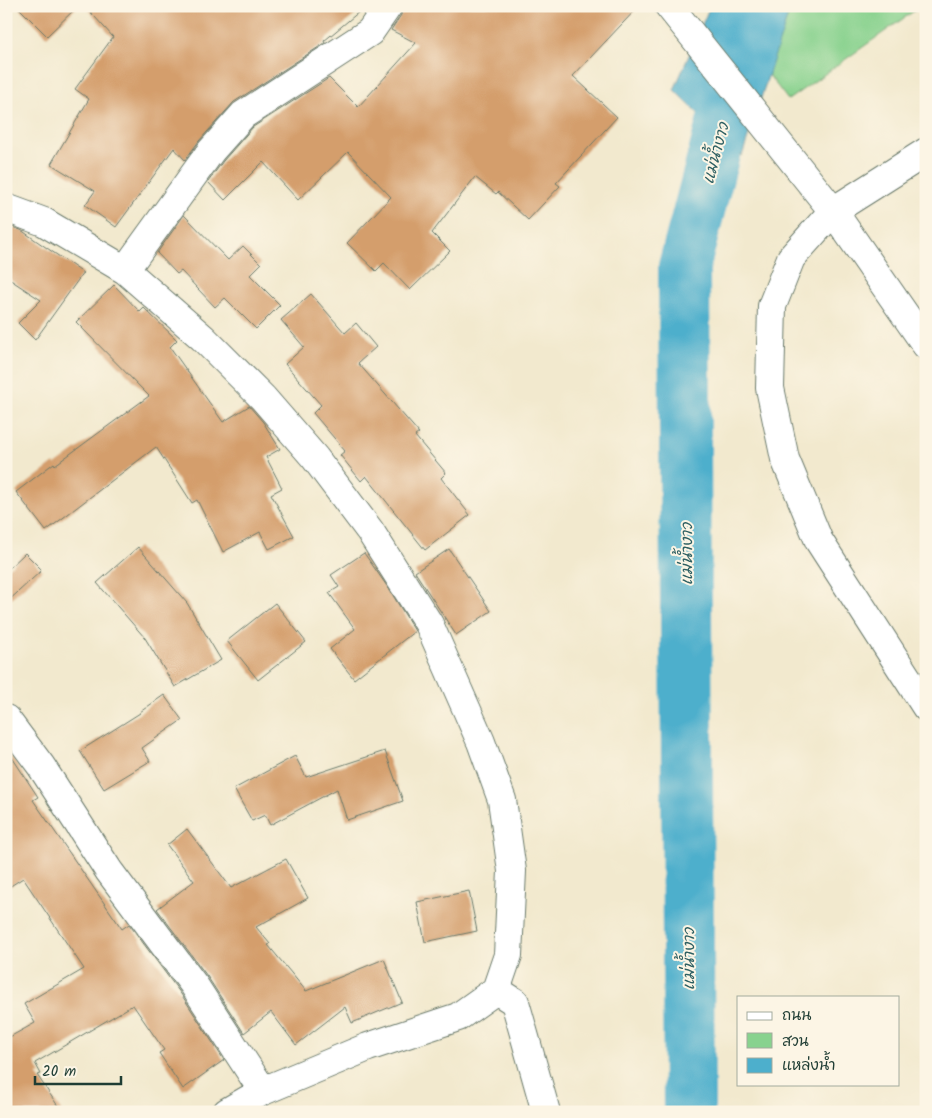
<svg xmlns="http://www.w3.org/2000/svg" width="932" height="1118" font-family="Kalam,'Playpen Sans Thai',sans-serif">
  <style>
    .green { fill: #88d28e; stroke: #548861 }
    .water { fill: #4dafcc; stroke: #367680 }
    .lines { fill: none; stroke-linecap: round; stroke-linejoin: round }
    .river { stroke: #4dafcc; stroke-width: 52 }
    .building { fill: #d49e6c }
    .street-casing { stroke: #69796a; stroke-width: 30 }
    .street { stroke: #fff; stroke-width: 28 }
    .labels { text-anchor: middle; stroke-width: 4; stroke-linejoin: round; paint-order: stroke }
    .water-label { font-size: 16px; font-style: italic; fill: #2d5f62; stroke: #fcf5e5 }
  </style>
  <rect width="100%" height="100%" fill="#fcf5e5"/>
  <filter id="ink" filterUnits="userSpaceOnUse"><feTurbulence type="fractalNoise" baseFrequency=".02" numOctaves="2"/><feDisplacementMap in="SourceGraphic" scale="10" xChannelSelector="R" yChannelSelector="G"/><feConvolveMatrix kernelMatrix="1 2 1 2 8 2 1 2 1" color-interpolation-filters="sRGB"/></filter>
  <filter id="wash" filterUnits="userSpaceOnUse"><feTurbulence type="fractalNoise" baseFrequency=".0096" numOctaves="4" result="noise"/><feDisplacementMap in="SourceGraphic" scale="20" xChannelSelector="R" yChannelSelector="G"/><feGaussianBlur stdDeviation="1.12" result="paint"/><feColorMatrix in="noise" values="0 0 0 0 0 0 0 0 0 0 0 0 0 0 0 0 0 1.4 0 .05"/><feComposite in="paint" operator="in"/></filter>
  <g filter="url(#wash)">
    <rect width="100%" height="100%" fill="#f2e9ce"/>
    <path class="green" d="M 791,6 L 921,6 L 788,100 L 768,74 Z"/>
    <path class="water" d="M 710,6 L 791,6 L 742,156 L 674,90 Z"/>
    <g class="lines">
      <path class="river" d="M 689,1112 L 684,267 L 749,22 L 755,6"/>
    </g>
    <g id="blocks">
      <path class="building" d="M 17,6 L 78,6 L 47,36 Z
        M 85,6 L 366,6 L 324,41 L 325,43 L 234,102 L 199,141 L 185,160 L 174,148 L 116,227 L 85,205 L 95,191 L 51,164 L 89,99 L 75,89 L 113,37 Z
        M 403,6 L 639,6 L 573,76 L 617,117 L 556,183 L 560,186 L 528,220 L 498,192 L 496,194 L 475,177 L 432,233 L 450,251 L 410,290 L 384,263 L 376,271 L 347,243 L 391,197 L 348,152 L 298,200 L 263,162 L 225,200 L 208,182 L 223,161 L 253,127 L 329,78 L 358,107 L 416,43 L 391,30 L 401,15 Z
        M 184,215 L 228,260 L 243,246 L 261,264 L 250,275 L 280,305 L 256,329 L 225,298 L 215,307 L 181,271 L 177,274 L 157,253 Z
        M 6,225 L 21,230 L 83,273 L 35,340 L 18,323 L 41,300 L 6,277 Z
        M 114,285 L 140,312 L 144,308 L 177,340 L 170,347 L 223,422 L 249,406 L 263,422 L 280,449 L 266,457 L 282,488 L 271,494 L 294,536 L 269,549 L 260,532 L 223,552 L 197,500 L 192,503 L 156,447 L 72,511 L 46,531 L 16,492 L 54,463 L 55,465 L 149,396 L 76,322 Z
        M 311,294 L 345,333 L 356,323 L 376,347 L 358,363 L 419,433 L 415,436 L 446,473 L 441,478 L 470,515 L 425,550 L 366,476 L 361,481 L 340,455 L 345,451 L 313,413 L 321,405 L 285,364 L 304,347 L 281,320 Z
        M 138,547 L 187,603 L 221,660 L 175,687 L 145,638 L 97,583 Z
        M 449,549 L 491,611 L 456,635 L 415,572 Z
        M 25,553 L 42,570 L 6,603 L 6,571 Z
        M 364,553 L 389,589 L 415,631 L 354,679 L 330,649 L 355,629 L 329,593 L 339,587 L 331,575 Z
        M 275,603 L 306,642 L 258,680 L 227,641 Z
        M 164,695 L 182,720 L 142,748 L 150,761 L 104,789 L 80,751 L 140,713 L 140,712 Z
        M 6,748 L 38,797 L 33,800 L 122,929 L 129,924 L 181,994 L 224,1060 L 183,1089 L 159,1053 L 164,1050 L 133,1005 L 35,1063 L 41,1074 L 37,1075 L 62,1112 L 6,1112 L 6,1039 L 35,1023 L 24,1004 L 84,969 L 23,878 L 6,889 Z
        M 385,751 L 403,801 L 347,820 L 337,789 L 270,825 L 265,815 L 252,821 L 234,789 L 295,756 L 306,777 Z
        M 187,829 L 231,888 L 286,859 L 308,898 L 256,927 L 270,944 L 268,945 L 306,991 L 384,959 L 402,1002 L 352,1023 L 345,1007 L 296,1045 L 271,1012 L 244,1033 L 207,976 L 157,909 L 194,881 L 167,845 Z
        M 469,891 L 477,931 L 425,942 L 417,902 Z"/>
    </g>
  </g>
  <g filter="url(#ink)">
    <use href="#blocks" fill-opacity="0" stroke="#69796a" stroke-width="1"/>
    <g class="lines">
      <defs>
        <path id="street" d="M 669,6 L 833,211 L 926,345
          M 926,152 L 833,211 L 791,258 L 772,306 L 770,388 L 785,459 L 819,541 L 926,707
          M 6,208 L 44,222 L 125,270 L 203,338 L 263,398 L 315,458 L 370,531 L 429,624 L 481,742 L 502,800 L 512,871 L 508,955 L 496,990 L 458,1017 L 368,1047 L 263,1091 L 227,1112
          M 125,270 L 211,151 L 243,115 L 370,32 L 388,6
          M 6,719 L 41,766 L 109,871 L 194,985 L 263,1091
          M 496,990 L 515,1002 L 546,1112"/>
      </defs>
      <use href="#street" class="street-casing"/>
      <use href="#street" class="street"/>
    </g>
  </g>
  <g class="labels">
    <g class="water-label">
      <text transform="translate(715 153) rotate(-75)" y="6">แม่น้ำงาว</text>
      <text transform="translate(686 554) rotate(-90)" y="6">แม่น้ำงาว</text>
      <text transform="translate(688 959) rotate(-90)" y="6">แม่น้ำงาว</text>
    </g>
  </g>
  <rect width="932" height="1118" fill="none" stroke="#fcf5e5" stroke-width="25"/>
  <rect x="737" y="996" width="162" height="90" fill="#fcf5e5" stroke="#a4ab9e"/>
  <rect x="747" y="1012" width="25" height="8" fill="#ffffff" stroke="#a4ab9e"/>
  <text x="782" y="1020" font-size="15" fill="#1f3d34">ถนน</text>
  <rect x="747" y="1033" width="25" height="15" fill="#88d28e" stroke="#a4ab9e"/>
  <text x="782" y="1046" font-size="15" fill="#1f3d34">สวน</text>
  <rect x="747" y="1058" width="25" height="15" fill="#4dafcc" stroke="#a4ab9e"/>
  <text x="782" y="1070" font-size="15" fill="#1f3d34">แหล่งน้ำ</text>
  <path d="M35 1076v8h86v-8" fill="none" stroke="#1f3d34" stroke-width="2.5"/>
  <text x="42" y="1076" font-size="15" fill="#1f3d34" stroke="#fcf5e5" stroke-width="4" paint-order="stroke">20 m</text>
</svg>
